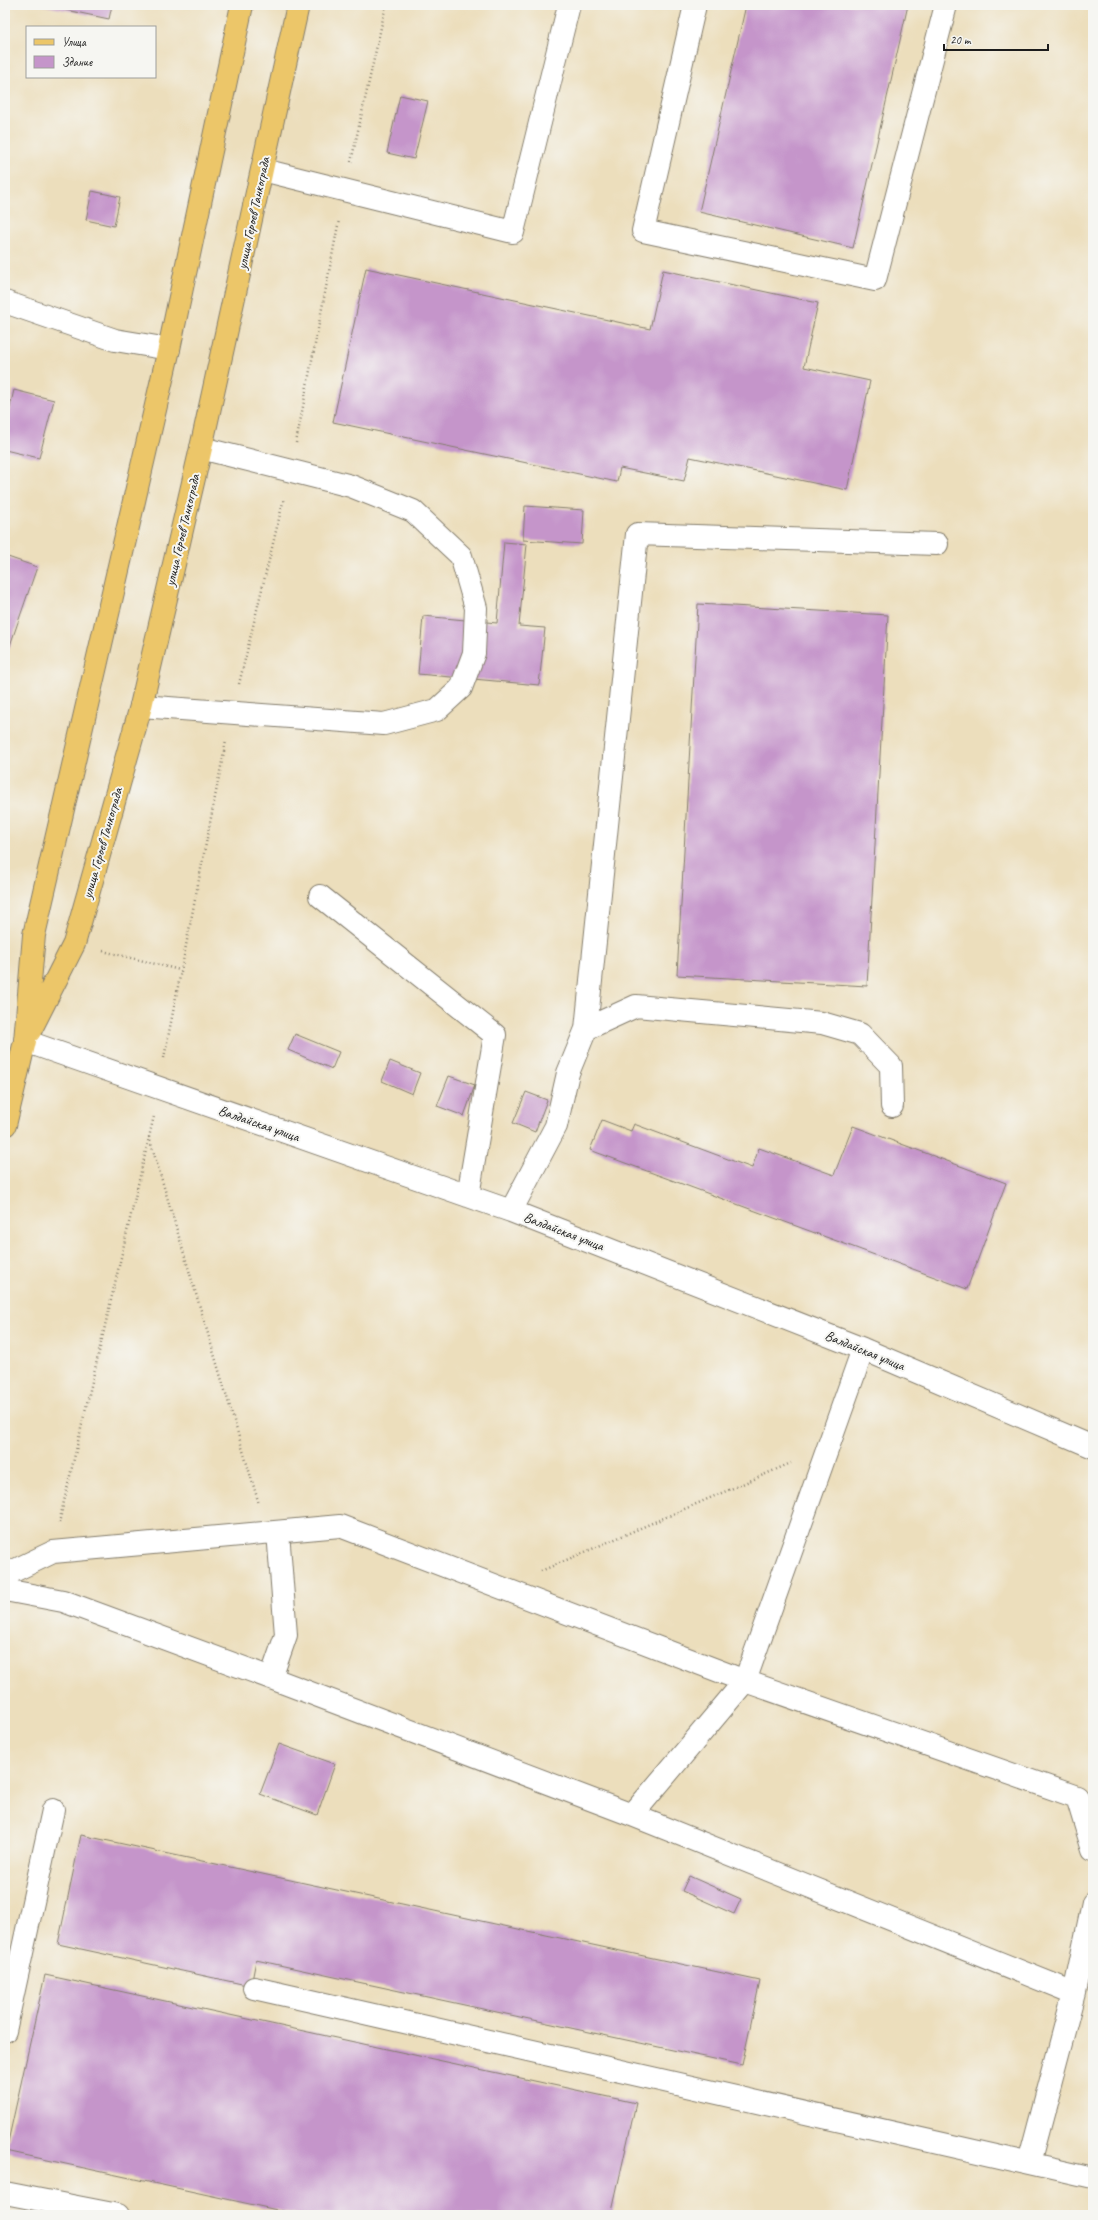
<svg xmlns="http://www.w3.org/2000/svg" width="1098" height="2220" font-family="Caveat,sans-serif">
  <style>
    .building { fill: #c595ca }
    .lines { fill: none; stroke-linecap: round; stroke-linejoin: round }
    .minor-casing { stroke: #847d6c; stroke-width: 24 }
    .major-casing { stroke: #847d6c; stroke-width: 24 }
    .path { stroke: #847d6c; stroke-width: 2.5; stroke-dasharray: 1 3; stroke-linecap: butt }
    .minor { stroke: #fff; stroke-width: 22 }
    .major { stroke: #ecc669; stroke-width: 22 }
    .labels { text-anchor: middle; stroke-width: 4; stroke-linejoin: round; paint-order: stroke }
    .street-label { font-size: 14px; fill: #1c1c1c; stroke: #f6f6f2 }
  </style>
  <rect width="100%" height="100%" fill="#f6f6f2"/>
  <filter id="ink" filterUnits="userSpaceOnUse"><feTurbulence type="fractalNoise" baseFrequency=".025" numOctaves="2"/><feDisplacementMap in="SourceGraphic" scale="8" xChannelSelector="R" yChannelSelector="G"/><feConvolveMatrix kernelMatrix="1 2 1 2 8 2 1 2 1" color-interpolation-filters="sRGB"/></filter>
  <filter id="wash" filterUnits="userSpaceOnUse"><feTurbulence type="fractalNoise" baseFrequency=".012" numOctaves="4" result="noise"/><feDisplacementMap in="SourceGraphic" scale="16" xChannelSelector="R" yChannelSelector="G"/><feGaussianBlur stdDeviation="0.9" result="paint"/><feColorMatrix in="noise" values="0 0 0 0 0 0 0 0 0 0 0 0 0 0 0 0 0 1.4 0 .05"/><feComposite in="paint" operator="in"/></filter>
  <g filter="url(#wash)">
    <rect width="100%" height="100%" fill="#ecdebc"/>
    <g id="blocks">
      <path class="building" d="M 42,5 L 112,5 L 109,19 Z
        M 746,5 L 908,5 L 853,248 L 699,212 Z
        M 400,95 L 428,101 L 414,159 L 387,153 Z
        M 92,191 L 120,197 L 114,226 L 86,220 Z
        M 366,268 L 650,329 L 663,270 L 818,303 L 804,367 L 870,381 L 847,490 L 690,457 L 684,481 L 620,468 L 617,482 L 333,422 Z
        M 14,390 L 54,400 L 39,458 L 5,450 L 5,428 Z
        M 525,506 L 584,510 L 582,544 L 523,540 Z
        M 504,542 L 527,544 L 519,626 L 545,628 L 539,685 L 418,674 L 423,616 L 497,623 Z
        M 5,556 L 37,567 L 5,660 Z
        M 698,604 L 888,615 L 867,986 L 677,975 Z
        M 295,1034 L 339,1052 L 332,1069 L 288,1050 Z
        M 390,1061 L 420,1073 L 412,1094 L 382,1081 Z
        M 449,1076 L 475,1085 L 464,1116 L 437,1106 Z
        M 526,1092 L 547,1100 L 535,1132 L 513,1123 Z
        M 602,1120 L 631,1131 L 634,1124 L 752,1168 L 759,1148 L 834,1175 L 853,1126 L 1006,1183 L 967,1289 L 590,1150 Z
        M 279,1744 L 335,1764 L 317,1815 L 260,1794 Z
        M 81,1835 L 760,1981 L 742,2065 L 256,1960 L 251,1986 L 58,1944 Z
        M 689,1876 L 741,1899 L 734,1914 L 682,1891 Z
        M 45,1975 L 636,2103 L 611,2215 L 300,2215 L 6,2151 Z"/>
    </g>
  </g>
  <g filter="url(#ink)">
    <use href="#blocks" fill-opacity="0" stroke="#847d6c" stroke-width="1"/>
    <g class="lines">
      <defs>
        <path id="minor" d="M 695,5 L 643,231 L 875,280 L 946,5
          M 263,170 L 513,232 L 569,5
          M 5,302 L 115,340 L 169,349
          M 141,706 L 384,724 L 437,710 L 461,688 L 474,653 L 476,608 L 461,556 L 413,511 L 351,486 L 201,448
          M 320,896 L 495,1035 L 468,1196
          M 586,1029 L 637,534 L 937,544
          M 25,1041 L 511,1211 L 863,1349 L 1093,1447
          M 511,1211 L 556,1126 L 568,1073 L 586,1029 L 636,1006 L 822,1023 L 860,1034 L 891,1066 L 892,1106
          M 5,1575 L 53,1552 L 340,1526 L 745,1681 L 1077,1797 L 1093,1850
          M 5,1590 L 63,1601 L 271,1678 L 632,1815 L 1074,1993
          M 271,1678 L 286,1635 L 278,1532
          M 632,1815 L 745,1681 L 863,1349
          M 254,1988 L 1093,2178
          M 5,2031 L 53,1810
          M 1029,2163 L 1074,1993 L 1093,1903
          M 5,2193 L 118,2215"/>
        <path id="major" d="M 30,1031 L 74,944 L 141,706 L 201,448 L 298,5
          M 5,1125 L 25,1041 L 34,935 L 169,349 L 242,5"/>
      </defs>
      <use href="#minor" class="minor-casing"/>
      <use href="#major" class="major-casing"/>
      <path class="path" d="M 351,162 L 386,5
        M 296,443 L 339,220
        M 239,684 L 284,498
        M 103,951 L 180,970
        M 164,1058 L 226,741
        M 149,1137 L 259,1504
        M 59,1523 L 154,1116
        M 541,1571 L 791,1463"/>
      <use href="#minor" class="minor"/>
      <use href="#major" class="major"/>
    </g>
  </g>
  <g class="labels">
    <g class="street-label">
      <text transform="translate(253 213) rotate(-78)" y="5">улица Героев Танкограда</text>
      <text transform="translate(182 530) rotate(-77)" y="5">улица Героев Танкограда</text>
      <text transform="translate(102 843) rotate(-74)" y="5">улица Героев Танкограда</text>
      <text transform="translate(259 1123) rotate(19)" y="5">Валдайская улица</text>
      <text transform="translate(564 1231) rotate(21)" y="5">Валдайская улица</text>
      <text transform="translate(865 1350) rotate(22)" y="5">Валдайская улица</text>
    </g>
  </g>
  <rect width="1098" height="2220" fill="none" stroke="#f6f6f2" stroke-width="20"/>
  <rect x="26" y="26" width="130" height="52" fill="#f6f6f2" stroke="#9f9f9c"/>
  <rect x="34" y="39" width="20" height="6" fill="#ecc669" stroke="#9f9f9c"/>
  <text x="62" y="46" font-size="12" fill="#1c1c1c">Улица</text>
  <rect x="34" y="56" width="20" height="12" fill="#c595ca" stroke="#9f9f9c"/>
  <text x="62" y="66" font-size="12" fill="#1c1c1c">Здание</text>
  <path d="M944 44v6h104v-6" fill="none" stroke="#1c1c1c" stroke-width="2"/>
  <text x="950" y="44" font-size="12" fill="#1c1c1c" stroke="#f6f6f2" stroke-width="3" paint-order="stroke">20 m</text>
</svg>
